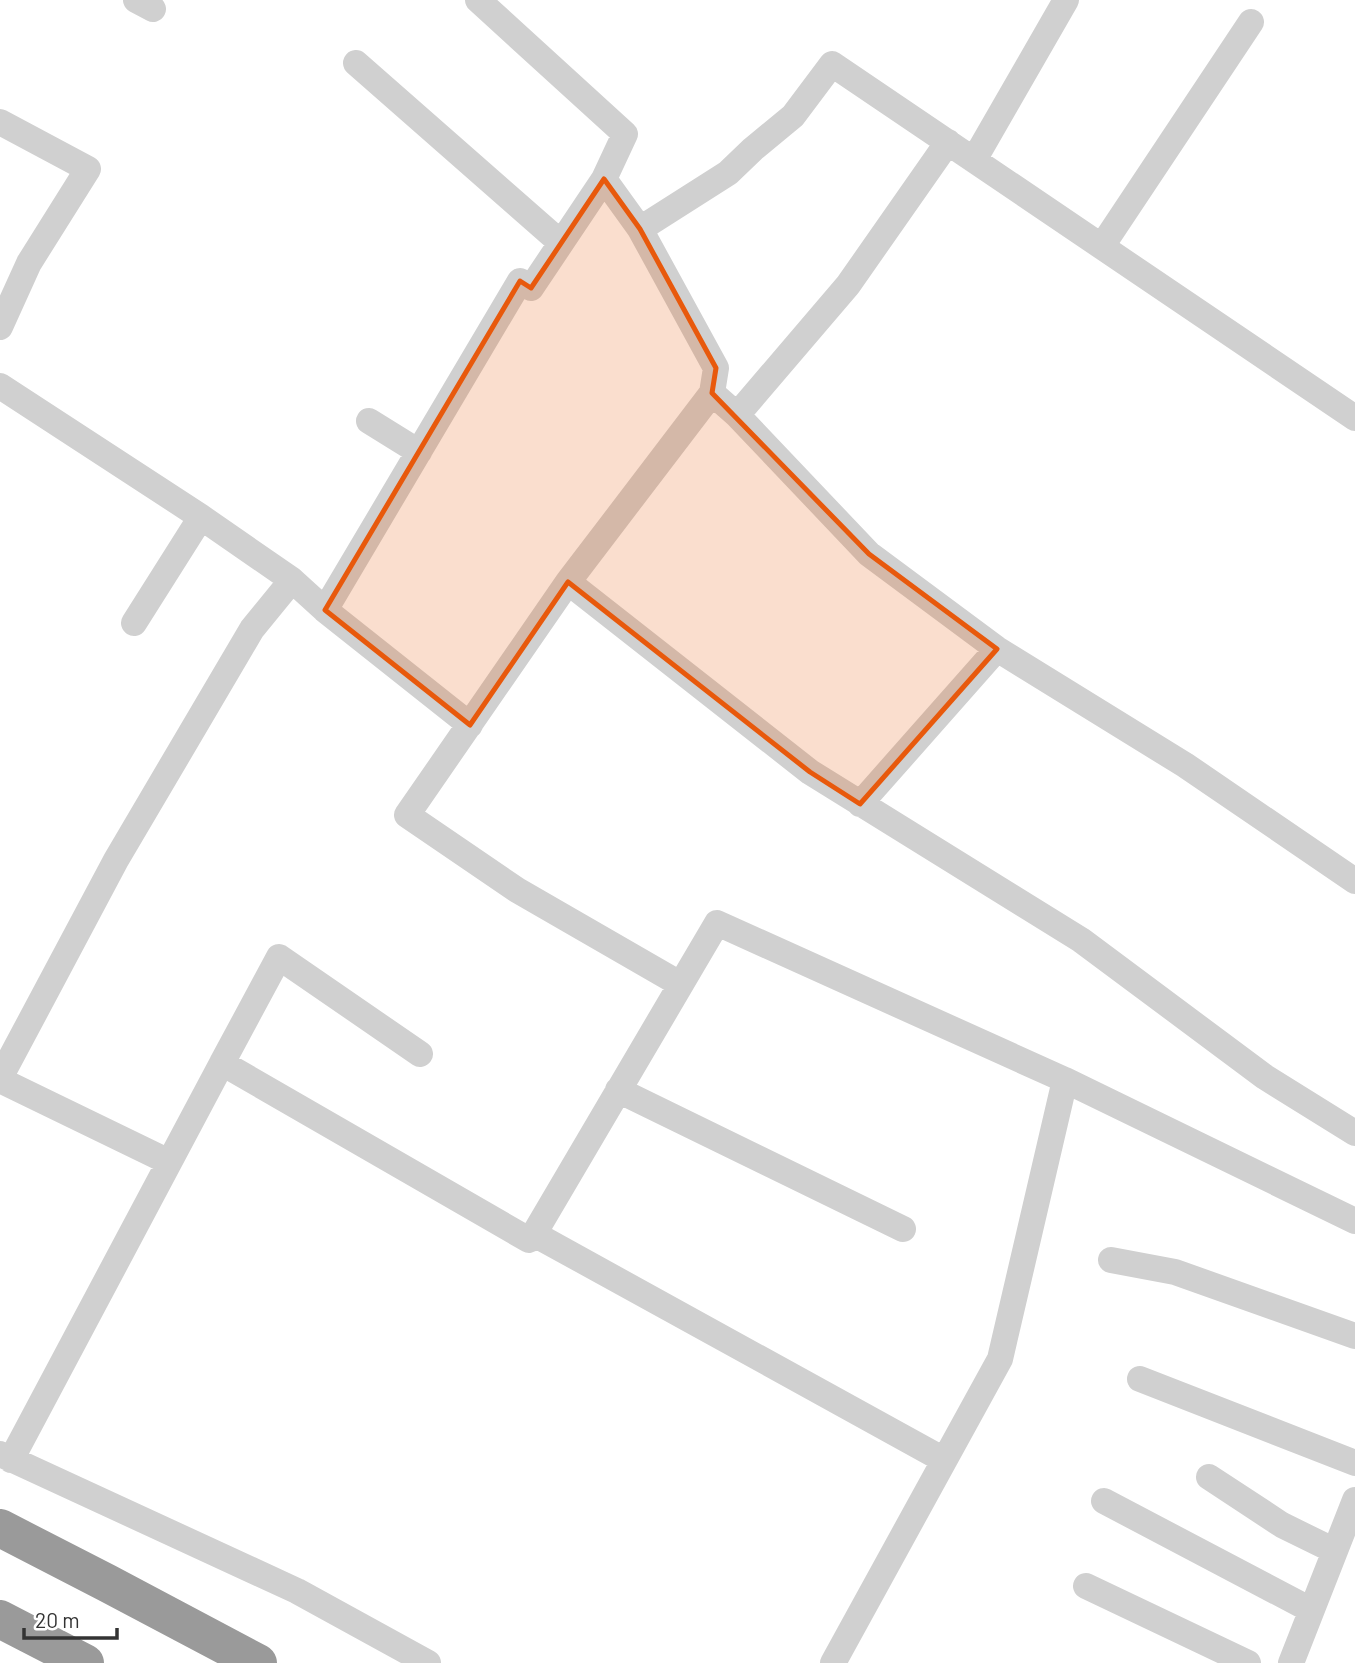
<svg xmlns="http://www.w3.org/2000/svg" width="1355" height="1663" font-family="Barlow,sans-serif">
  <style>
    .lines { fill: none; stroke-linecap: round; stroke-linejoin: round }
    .street { stroke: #d0d0d0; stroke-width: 26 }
    .highway { stroke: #9a9a9a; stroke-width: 38 }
    .marked { fill: #e8590c; fill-opacity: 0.2; stroke: #e8590c; stroke-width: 5; stroke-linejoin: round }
  </style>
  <rect width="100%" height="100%" fill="#fff"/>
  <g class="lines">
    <path class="street" d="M 136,0 L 153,9
      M 478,0 L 625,134 L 604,179
      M 356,63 L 561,243
      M 0,122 L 88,169 L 29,263 L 0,327
      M 974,160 L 1066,0
      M 1102,246 L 1251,22
      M 0,386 L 201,517
      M 712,393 L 568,582 L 810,772 L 1081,940 L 1265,1077 L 1355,1133
      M 737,415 L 848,285 L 948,142
      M 1355,418 L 832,64 L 793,116 L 753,149 L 728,173 L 640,229 L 716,368 L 712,393 L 737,415 L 869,554 L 997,649 L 1185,765 L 1355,881
      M 369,421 L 419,452
      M 568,582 L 407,815 L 517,890 L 680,984
      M 325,610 L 520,281 L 531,288 L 604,179 L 640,229
      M 134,623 L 201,517 L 292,580
      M 860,804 L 997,649
      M 222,1063 L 279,957 L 420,1054
      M 0,1078 L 116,860 L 252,629 L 292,580 L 325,610 L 470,725
      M 0,1080 L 169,1162
      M 618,1090 L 903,1229
      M 534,1234 L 717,923 L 1065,1080
      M 1111,1260 L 1175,1272 L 1355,1336
      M 1140,1379 L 1355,1463
      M 0,1454 L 297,1591 L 428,1663
      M 11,1460 L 222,1063 L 529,1240 L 534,1234 L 944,1460
      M 1209,1477 L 1282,1525 L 1335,1551
      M 1104,1501 L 1311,1610
      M 1086,1586 L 1248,1663
      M 833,1663 L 1000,1359 L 1065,1080 L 1355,1221
      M 1291,1663 L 1355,1500"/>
    <path class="highway" d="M 0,1528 L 107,1583 L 258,1663
      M 0,1619 L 85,1663"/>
  </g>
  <path class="marked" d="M 604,179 L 640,229 L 716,368 L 712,393 L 869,554 L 997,649 L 860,804 L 810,772 L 568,582 L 470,725 L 325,610 L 520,281 L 531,288 Z"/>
  <path d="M24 1628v10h93v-10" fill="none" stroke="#333333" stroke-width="3.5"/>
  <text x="35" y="1628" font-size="21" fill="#333333" stroke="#ffffff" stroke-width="5" paint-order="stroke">20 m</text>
</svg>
